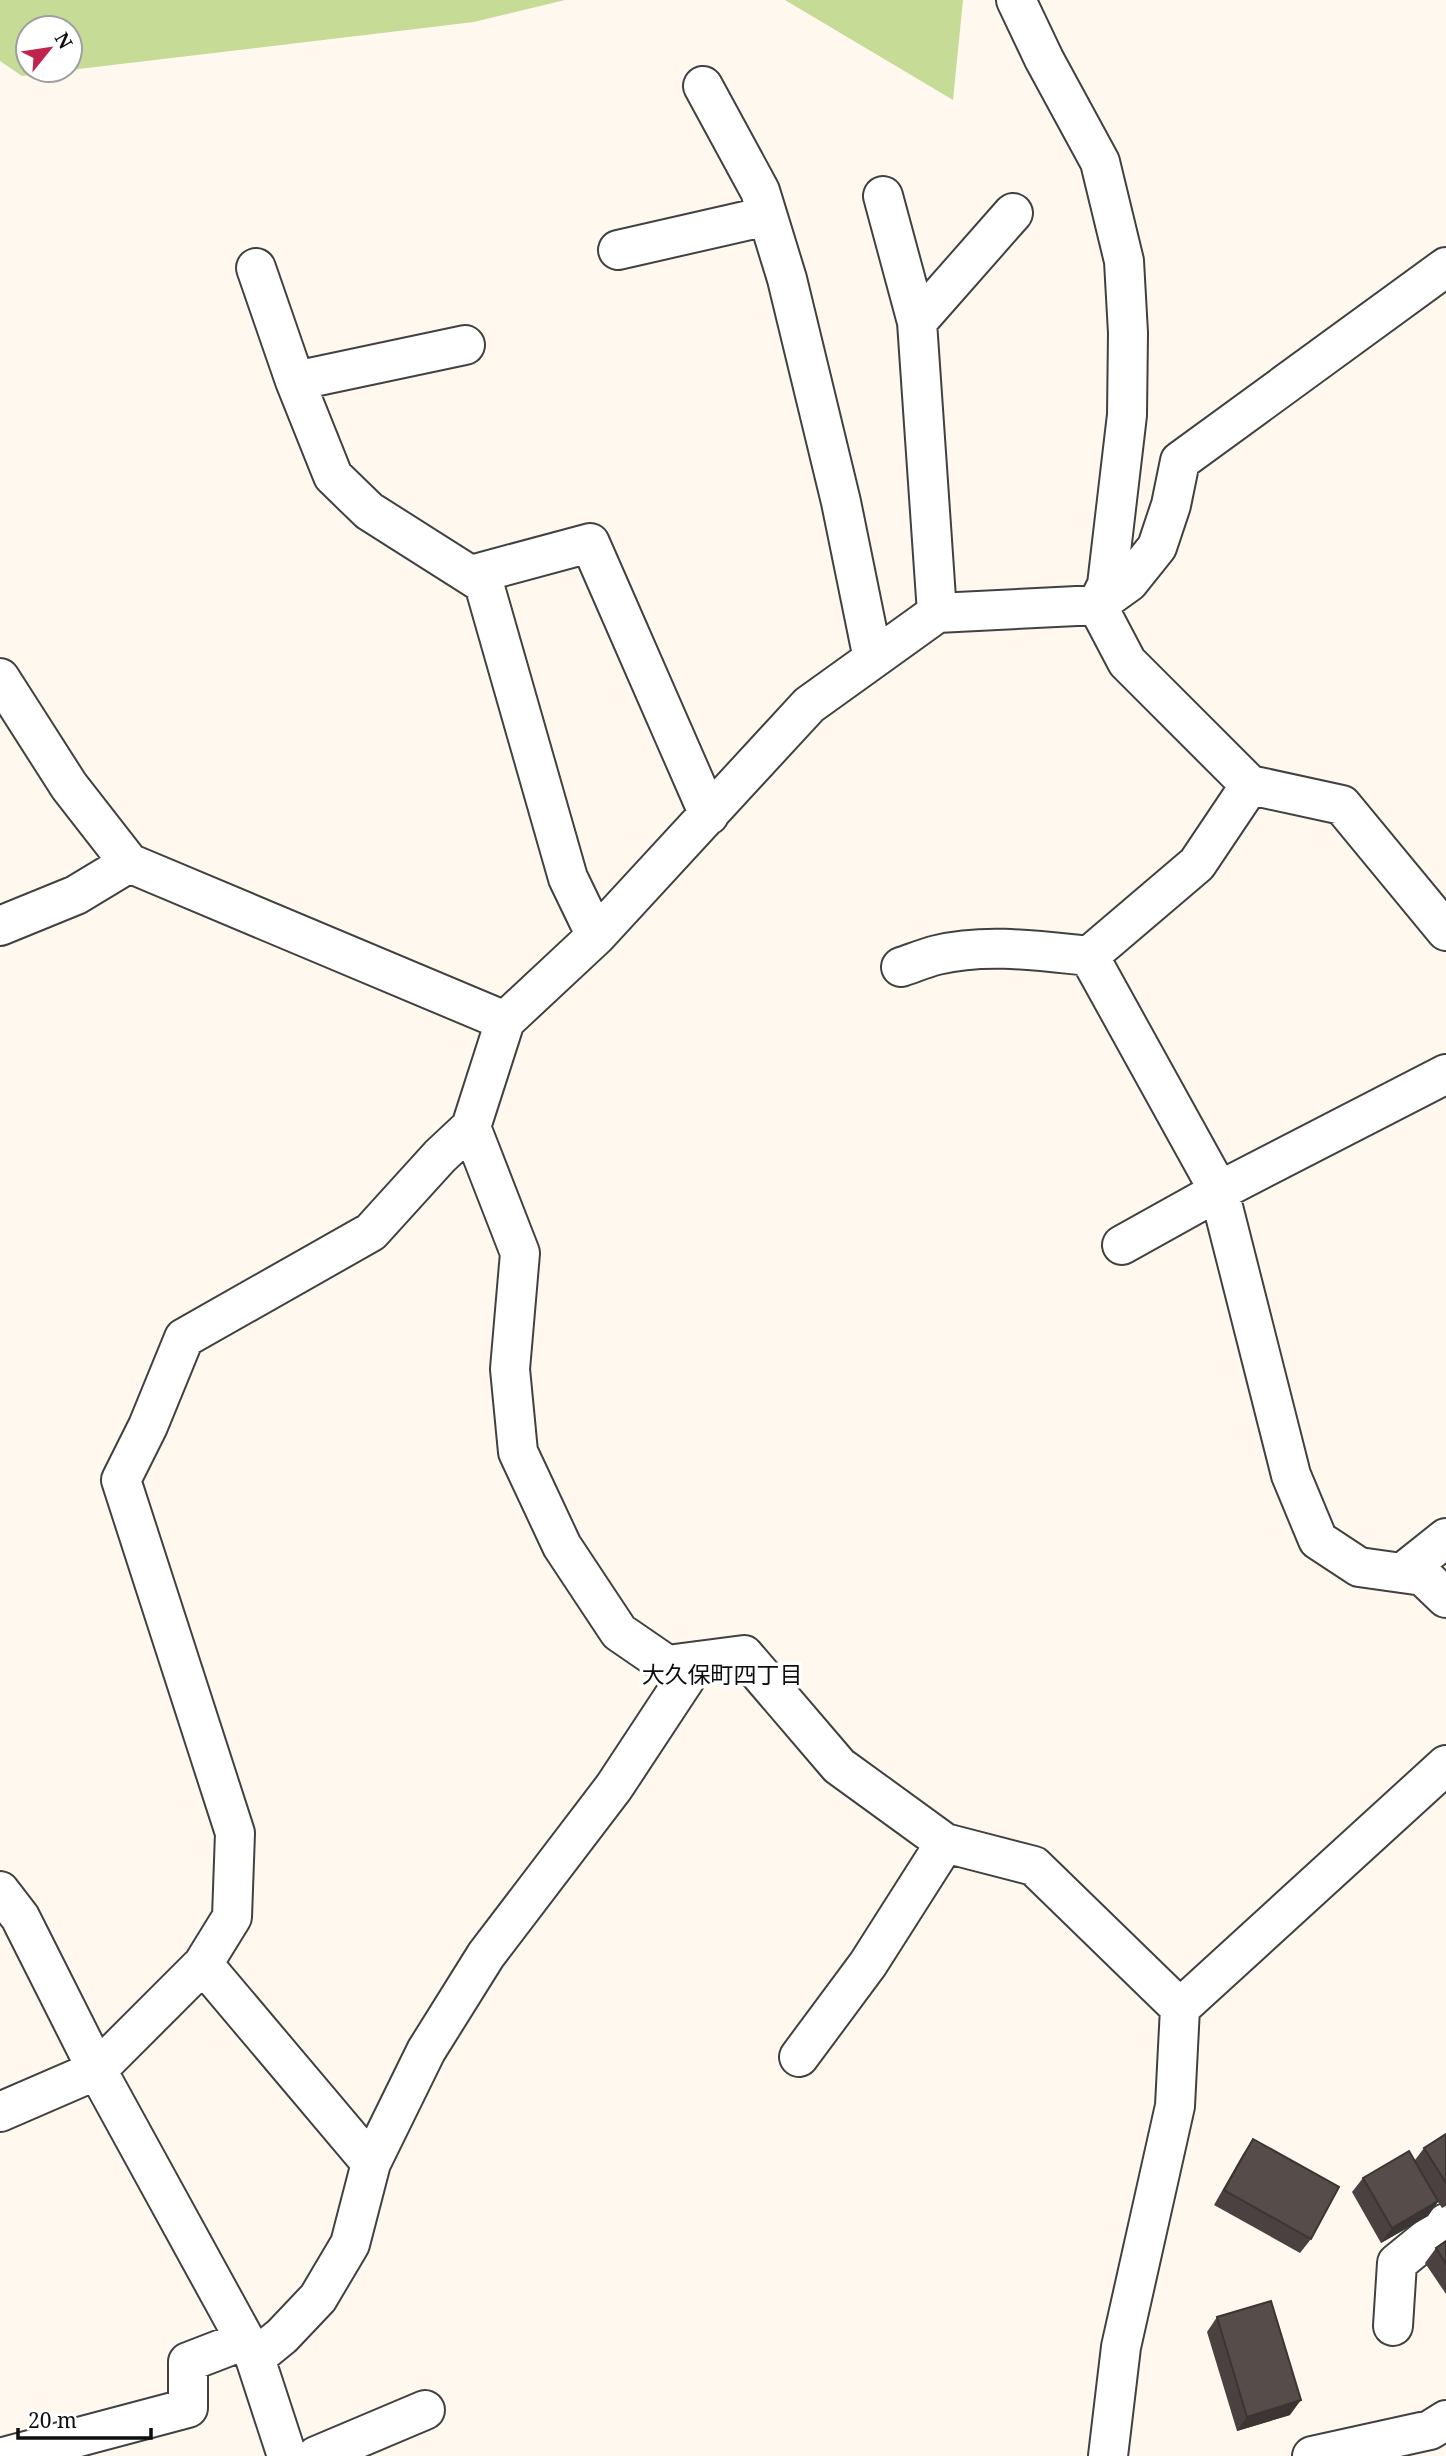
<svg xmlns="http://www.w3.org/2000/svg" width="1446" height="2456" font-family="'Noto Serif','Noto Sans JP',serif">
  <style>
    .forest { fill: #c5db96 }
    .lines { fill: none; stroke-linecap: round; stroke-linejoin: round }
    .minor-casing { stroke: #414141; stroke-width: 42 }
    .minor { stroke: #fff; stroke-width: 38 }
    .wall { fill: #4a4140 }
    .shaded-wall { fill: #3c3534 }
    .building { fill: #564c4a; stroke: #3c3534; stroke-width: 2 }
    .labels { text-anchor: middle; stroke-width: 7; stroke-linejoin: round; paint-order: stroke }
    .neighbourhood-label { font-size: 23px; fill: #0e0e0e; stroke: #fff }
  </style>
  <rect width="100%" height="100%" fill="#fff8ee"/>
  <path class="forest" d="M 0,0 L 565,0 L 474,22 L 70,70 L 70,28 L 28,28 L 28,70 L 69,70 L 22,76 L 0,61 Z
    M 785,0 L 963,0 L 953,100 Z"/>
  <g class="lines">
    <defs>
      <path id="minor" d="M 1016,0 L 1044,59 L 1100,162 L 1124,261 L 1128,333 L 1127,415 L 1107,585 L 1097,605 L 1127,662 L 1250,785 L 1342,805 L 1446,931
        M 703,86 L 760,191 L 787,279 L 841,502 L 873,659
        M 883,196 L 917,322 L 937,613
        M 618,250 L 767,216
        M 256,268 L 295,381 L 333,476 L 369,511 L 484,584 L 568,878 L 596,936
        M 917,322 L 1013,213
        M 295,381 L 465,345
        M 471,575 L 590,543 L 709,815
        M 0,678 L 69,786 L 129,863 L 505,1021
        M 1250,785 L 1197,864 L 1089,956 L 1219,1191 L 1291,1475 L 1318,1540 L 1359,1567 L 1423,1576 L 1446,1598
        M 0,926 L 76,895 L 129,863
        M 901,967 C 913,963 925,958 937,955 C 986,943 1040,951 1089,956
        M 1122,1245 L 1219,1191 L 1446,1074
        M 1402,1573 L 1446,1538
        M 0,1891 L 20,1917 L 97,2070 L 0,2112
        M 203,1964 L 371,2163
        M 1180,2008 L 1034,1866 L 945,1843 L 839,1766 L 744,1655 L 667,1665 L 619,1632 L 562,1546 L 518,1452 L 510,1369 L 520,1253 L 471,1127 L 505,1021 L 596,936 L 809,705 L 937,613 L 1097,605 L 1129,582 L 1157,547 L 1171,505 L 1180,461 L 1446,267
        M 799,2057 L 868,1964 L 945,1843
        M 1393,2326 L 1397,2263 L 1446,2223
        M 255,2358 L 282,2336 L 318,2298 L 350,2244 L 371,2163 L 426,2051 L 486,1955 L 614,1787 L 697,1661
        M 7,2456 L 188,2408 L 188,2362 L 245,2340
        M 287,2456 L 255,2358 L 97,2070 L 203,1964 L 232,1917 L 235,1833 L 121,1480 L 148,1426 L 184,1338 L 371,1232 L 440,1156 L 471,1127
        M 316,2456 L 425,2410
        M 1108,2456 L 1121,2347 L 1175,2106 L 1180,2008 L 1446,1765
        M 1312,2456 L 1430,2430 L 1446,2420"/>
    </defs>
    <use href="#minor" class="minor-casing"/>
    <use href="#minor" class="minor"/>
  </g>
  <path class="wall" d="M 1446,2134 L 1446,2206 L 1442,2208 L 1438,2202 L 1428,2216 L 1381,2243 L 1352,2192 L 1363,2178 L 1415,2160 L 1424,2148 Z
    M 1253,2139 L 1311,2239 L 1300,2253 L 1214,2205 L 1243,2154 Z
    M 1446,2241 L 1446,2294 L 1425,2263 L 1436,2248 Z
    M 1217,2317 L 1290,2415 L 1237,2431 L 1207,2332 Z"/>
  <path class="shaded-wall" d="M 1438,2201 L 1428,2216 L 1381,2243 L 1392,2228 Z
    M 1301,2400 L 1290,2415 L 1237,2431 L 1247,2417 Z"/>
  <path class="building" d="M 1446,2134 L 1446,2183 L 1424,2148 Z
    M 1253,2139 L 1339,2187 L 1311,2239 L 1224,2190 Z
    M 1409,2151 L 1438,2201 L 1392,2228 L 1363,2178 Z
    M 1446,2241 L 1446,2264 L 1436,2248 Z
    M 1271,2301 L 1301,2400 L 1247,2417 L 1217,2317 Z"/>
  <g class="labels">
    <g class="neighbourhood-label">
      <text x="722" y="1683">大久保町四丁目</text>
    </g>
  </g>
  <g transform="translate(49 49) rotate(60)"><circle r="33" fill="#ffffff" stroke="#9f9f9f" stroke-width="2"/>
  <path d="M0-5L12 26L0 18L-12 26Z" fill="#c0234e"/>
  <text y="-10" font-size="19" font-weight="bold" text-anchor="middle" fill="#0e0e0e">N</text>
  </g>
  <path d="M18 2428v10h133v-10" fill="none" stroke="#0e0e0e" stroke-width="3.5"/>
  <text x="28" y="2428" font-size="21" fill="#0e0e0e" stroke="#ffffff" stroke-width="5" paint-order="stroke">20 m</text>
</svg>
